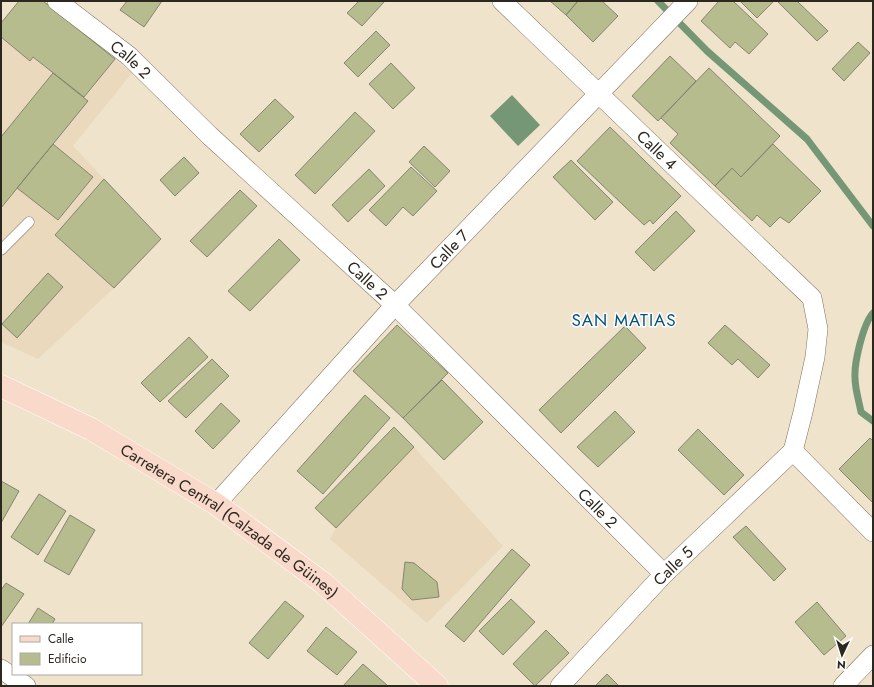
<svg xmlns="http://www.w3.org/2000/svg" width="874" height="687" font-family="Jost,sans-serif">
  <style>
    .built { fill: #ead9bc }
    .water { fill: #759776 }
    .lines { fill: none; stroke-linecap: round; stroke-linejoin: round }
    .stream { stroke: #759776; stroke-width: 7 }
    .building { fill: #b6bc8e; stroke: #838670 }
    .lane-casing { stroke: #807460; stroke-width: 11 }
    .street-casing { stroke: #807460; stroke-width: 20 }
    .primary-casing { stroke: #fff; stroke-width: 23 }
    .lane { stroke: #fff; stroke-width: 10 }
    .street { stroke: #fff; stroke-width: 19 }
    .primary { stroke: #f9daca; stroke-width: 22 }
    .labels { text-anchor: middle; stroke-width: 3; stroke-linejoin: round; paint-order: stroke }
    .street-label { font-size: 16px; fill: #2c271f; stroke: #fff }
    .neighbourhood-label { font-size: 17px; letter-spacing: 1px; fill: #025481; stroke: #fff }
  </style>
  <rect width="100%" height="100%" fill="#efe3cc"/>
  <path class="built" d="M 19,1 L 43,1 L 132,73 L 73,146 L 161,239 L 114,288 L 38,359 L 1,342 L 1,23 Z
    M 414,447 L 503,546 L 427,623 L 330,539 L 336,528 Z"/>
  <path class="water" d="M 512,95 L 540,125 L 518,146 L 490,116 Z"/>
  <g class="lines">
    <path class="stream" d="M 658,1 L 707,51 L 807,139 L 873,226
      M 873,313 C 863,324 854,363 855,378 C 855,389 859,401 861,412 L 873,421"/>
  </g>
  <path class="building" d="M 19,1 L 43,1 L 115,59 L 84,97 L 33,57 L 30,61 L 1,37 L 1,23 Z
    M 127,1 L 162,1 L 144,27 L 120,10 Z
    M 359,1 L 385,1 L 362,26 L 347,13 Z
    M 550,1 L 578,1 L 566,15 Z
    M 578,1 L 602,1 L 618,16 L 593,42 L 566,15 Z
    M 719,1 L 733,1 L 768,34 L 749,54 L 735,42 L 730,48 L 701,21 Z
    M 740,1 L 774,1 L 757,18 Z
    M 777,1 L 797,1 L 828,31 L 817,41 Z
    M 376,31 L 390,45 L 358,77 L 344,63 Z
    M 858,42 L 870,53 L 844,81 L 832,69 Z
    M 670,56 L 696,81 L 658,121 L 632,96 Z
    M 391,63 L 415,88 L 393,109 L 369,84 Z
    M 709,68 L 780,136 L 741,177 L 732,168 L 715,186 L 670,143 L 678,134 L 661,118 Z
    M 53,73 L 88,101 L 1,208 L 1,137 Z
    M 275,99 L 294,117 L 259,152 L 240,134 Z
    M 355,112 L 375,131 L 315,194 L 295,175 Z
    M 610,127 L 681,196 L 653,224 L 650,220 L 644,225 L 577,161 Z
    M 53,144 L 93,177 L 58,220 L 17,188 Z
    M 773,144 L 821,191 L 789,223 L 780,217 L 770,227 L 757,215 L 752,221 L 715,186 L 732,168 L 741,177 Z
    M 424,146 L 450,171 L 435,187 L 409,162 Z
    M 184,157 L 199,173 L 175,196 L 160,180 Z
    M 571,160 L 613,202 L 595,220 L 553,177 Z
    M 411,167 L 437,191 L 413,216 L 403,207 L 386,226 L 369,210 Z
    M 369,169 L 385,186 L 348,222 L 332,205 Z
    M 104,179 L 161,239 L 114,288 L 55,235 Z
    M 240,190 L 257,206 L 207,257 L 190,241 Z
    M 676,211 L 695,231 L 654,271 L 635,252 Z
    M 279,239 L 300,260 L 250,311 L 228,291 Z
    M 48,273 L 63,287 L 17,338 L 2,324 Z
    M 397,325 L 448,373 L 403,418 L 353,371 Z
    M 725,325 L 770,365 L 758,378 L 738,359 L 732,365 L 708,343 Z
    M 625,326 L 646,348 L 561,433 L 539,410 Z
    M 189,337 L 208,357 L 160,402 L 141,383 Z
    M 212,359 L 229,376 L 186,418 L 168,401 Z
    M 442,380 L 483,422 L 444,460 L 403,418 Z
    M 365,395 L 390,418 L 323,494 L 297,471 Z
    M 221,403 L 240,421 L 213,449 L 195,431 Z
    M 615,411 L 635,432 L 598,467 L 577,447 Z
    M 394,427 L 414,447 L 336,528 L 315,508 Z
    M 698,429 L 744,475 L 724,495 L 678,450 Z
    M 870,438 L 873,441 L 873,503 L 839,469 Z
    M 1,481 L 19,491 L 1,523 Z
    M 39,494 L 66,511 L 38,555 L 11,537 Z
    M 70,515 L 95,530 L 69,575 L 44,561 Z
    M 746,526 L 786,569 L 774,581 L 733,537 Z
    M 512,549 L 530,565 L 464,642 L 445,626 Z
    M 405,562 L 414,563 L 437,582 L 439,597 L 412,600 L 402,589 Z
    M 6,583 L 24,594 L 1,627 L 1,590 Z
    M 511,599 L 535,622 L 503,655 L 479,631 Z
    M 285,601 L 304,616 L 268,659 L 249,643 Z
    M 817,602 L 846,636 L 824,655 L 795,622 Z
    M 38,608 L 55,619 L 52,624 L 28,624 Z
    M 326,627 L 357,652 L 337,675 L 307,651 Z
    M 546,630 L 569,653 L 535,686 L 513,664 Z
    M 363,664 L 388,686 L 343,686 Z
    M 607,674 L 619,686 L 595,686 Z"/>
  <g class="lines">
    <defs>
      <path id="lane" d="M 1,250 L 29,222"/>
      <g id="street">
        <path id="s1" d="M 57,1 L 129,56 L 210,136 L 395,305 L 664,574"/>
        <path id="s2" d="M 502,1 L 812,298 L 818,329 L 815,357 L 803,412 L 793,451"/>
        <path d="M 793,451 L 873,532"/>
        <path id="s3" d="M 216,504 L 395,305 L 688,1"/>
        <path d="M 1,669 L 26,686"/>
        <path id="s4" d="M 560,686 L 664,574 L 793,451"/>
        <path d="M 843,686 L 873,655"/>
      </g>
      <g id="primary">
        <path id="s5" d="M 1,386 L 91,429 L 216,504 L 323,583 L 437,686"/>
      </g>
    </defs>
    <use href="#lane" class="lane-casing"/>
    <use href="#street" class="street-casing"/>
    <use href="#primary" class="primary-casing"/>
    <use href="#lane" class="lane"/>
    <use href="#street" class="street"/>
    <use href="#primary" class="primary"/>
  </g>
  <g class="labels">
    <g class="street-label">
      <text dy="6" stroke="none"><textPath href="#s1" startOffset="94">Calle 2</textPath></text>
      <text dy="6" stroke="none"><textPath href="#s2" startOffset="215">Calle 4</textPath></text>
      <text dy="6" stroke="none"><textPath href="#s3" startOffset="345">Calle 7</textPath></text>
      <text dy="6" stroke="none"><textPath href="#s1" startOffset="418">Calle 2</textPath></text>
      <text dy="6" stroke="none"><textPath href="#s1" startOffset="742">Calle 2</textPath></text>
      <text dy="6" stroke="none"><textPath href="#s5" startOffset="266">Carretera Central (Calzada de Güines)</textPath></text>
      <text dy="6" stroke="none"><textPath href="#s4" startOffset="165">Calle 5</textPath></text>
    </g>
    <g class="neighbourhood-label">
      <text x="624" y="326">SAN MATIAS</text>
    </g>
  </g>
  <rect width="874" height="687" fill="none" stroke="#2c271f" stroke-width="4"/>
  <rect x="12" y="623" width="130" height="52" fill="#ffffff" stroke="#aba9a5"/>
  <rect x="20" y="636" width="20" height="6" fill="#f9daca" stroke="#aba9a5"/>
  <text x="48" y="643" font-size="12" fill="#2c271f">Calle</text>
  <rect x="20" y="653" width="20" height="12" fill="#b6bc8e" stroke="#aba9a5"/>
  <text x="48" y="663" font-size="12" fill="#2c271f">Edificio</text>
  <g transform="translate(842 655) rotate(184)" stroke="#ffffff" stroke-width="3" paint-order="stroke">
  <path d="M0-3L7 15L0 10L-7 15Z" fill="#2c271f"/>
  <text y="-6" font-size="11" font-weight="bold" text-anchor="middle" fill="#2c271f">N</text>
  </g>
</svg>
